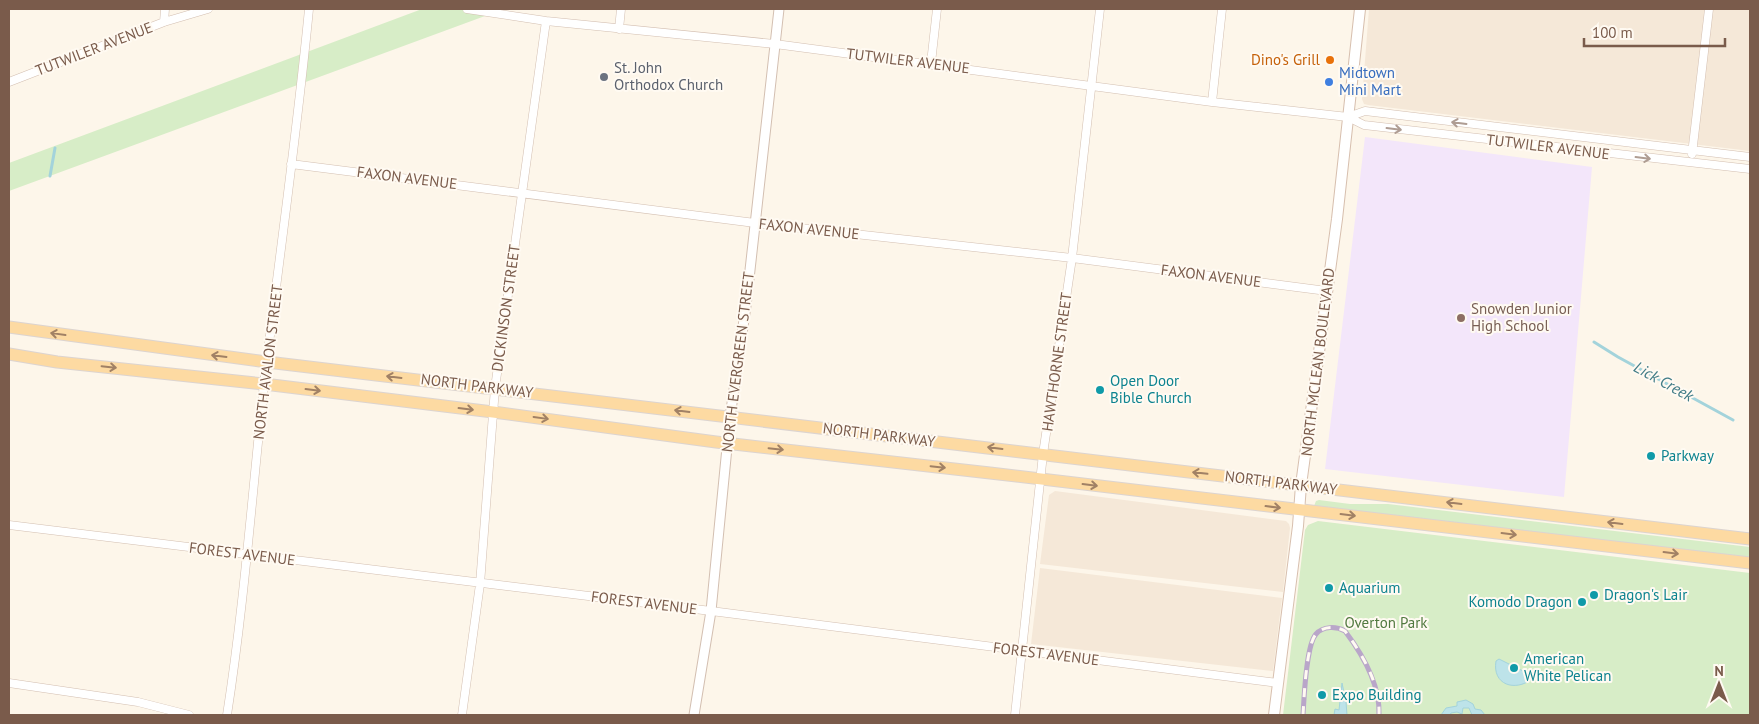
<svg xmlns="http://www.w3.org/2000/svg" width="1759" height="724" font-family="'PT Sans',sans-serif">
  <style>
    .residential { fill: #f5e8d8 }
    .education { fill: #f3e6fa }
    .green { fill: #d7edc7 }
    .water { fill: #bde3e9; stroke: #a3d3db }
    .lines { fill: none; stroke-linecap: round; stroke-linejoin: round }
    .stream { stroke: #a3d3db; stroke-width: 3 }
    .minor-casing { stroke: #d3bfb1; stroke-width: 9 }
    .tertiary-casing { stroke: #d3bfb1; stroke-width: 11 }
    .secondary-casing { stroke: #d7bfae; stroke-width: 12 }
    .primary-casing { stroke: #dcd4d0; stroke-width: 13 }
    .minor { stroke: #fff; stroke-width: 8 }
    .tertiary { stroke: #fff; stroke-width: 9 }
    .secondary { stroke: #fff; stroke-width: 10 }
    .primary { stroke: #fddaa2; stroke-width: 11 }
    .rail-casing { stroke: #b9a6c9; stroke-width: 5 }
    .rail { stroke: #fffaf2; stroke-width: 3; stroke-dasharray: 9; stroke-linecap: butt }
    .oneway { stroke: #af9d93 }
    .oneway2 { stroke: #a18165 }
    .food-dot { fill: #e8710a; stroke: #fffaf2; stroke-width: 2 }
    .worship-dot { fill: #6b7280; stroke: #fffaf2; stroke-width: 2 }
    .shop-dot { fill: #3f7fe0; stroke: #fffaf2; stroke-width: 2 }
    .education-dot { fill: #8d6e63; stroke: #fffaf2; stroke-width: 2 }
    .culture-dot { fill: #0f9aa8; stroke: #fffaf2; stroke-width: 2 }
    .labels { text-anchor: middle; stroke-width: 4; stroke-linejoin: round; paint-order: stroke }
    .street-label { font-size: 15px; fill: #7a5b4b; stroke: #fffaf2 }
    .food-label { font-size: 15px; fill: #c56008; stroke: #fffaf2; text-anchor: end }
    .worship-label { font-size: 15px; fill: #5b616d; stroke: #fffaf2; text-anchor: start }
    .shop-label { font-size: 15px; fill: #366cbe; stroke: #fffaf2; text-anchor: start }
    .education-label { font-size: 15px; fill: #785e54; stroke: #fffaf2; text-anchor: start }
    .culture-label { font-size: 15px; fill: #0d838f; stroke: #fffaf2; text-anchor: start }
    .park-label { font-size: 15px; fill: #527a40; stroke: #fffaf2 }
    .water-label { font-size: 16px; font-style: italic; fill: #417c87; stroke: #fffaf2 }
  </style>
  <rect width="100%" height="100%" fill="#fdf6ea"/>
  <path class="residential" d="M 1369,9 L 1750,9 L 1750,151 L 1368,105 L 1364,104 L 1362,99 Z
    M 1055,491 L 1286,521 L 1289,524 L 1290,528 L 1283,592 L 1040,564 L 1049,495 Z
    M 1040,568 L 1282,598 L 1273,671 L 1031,644 Z"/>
  <path class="education" d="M 1365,137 L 1592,167 L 1564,497 L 1325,469 Z"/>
  <path class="green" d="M 422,9 L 504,9 L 9,191 L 9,163 Z
    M 1319,500 L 1350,504 L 1388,504 L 1750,547 L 1750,558 L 1314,506 L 1316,501 Z
    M 1318,521 L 1750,573 L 1750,715 L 1283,715 L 1305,530 L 1308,525 Z"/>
  <path class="water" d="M 1499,659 L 1531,675 L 1532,679 C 1515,692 1492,685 1496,661 Z
    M 1342,683 L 1346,702 L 1347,715 L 1334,715 L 1335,709 L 1339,710 Z
    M 1466,700 L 1473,704 L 1475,709 L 1481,710 L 1485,715 L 1472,715 L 1469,708 L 1463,708 L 1462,714 L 1457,712 L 1451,713 L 1450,715 L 1441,715 L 1446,708 L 1457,706 L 1457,702 Z"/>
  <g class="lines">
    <path class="stream" d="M 50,176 L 55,148
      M 1594,342 L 1618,357 L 1733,420"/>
    <defs>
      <path id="minor" d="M 467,9 L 546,21 L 775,44 L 1212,102 L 1348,117 L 1364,125 L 1750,169
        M 164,22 L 165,9
        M 619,29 L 621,9
        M 931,63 L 937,9
        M 9,82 L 164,22 L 208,9
        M 1212,102 L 1222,9
        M 1348,117 L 1365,111 L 1750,157
        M 1692,154 L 1709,9
        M 291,164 L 755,223 L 1072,258 L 1327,291
        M 9,525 L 711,611 L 1278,683
        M 9,683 L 138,702 L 189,715
        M 227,715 C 244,606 252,495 264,384 C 279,259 297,134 309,9
        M 462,715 L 480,584 L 495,388 L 546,21
        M 1015,715 L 1043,454 L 1072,258 L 1100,9"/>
      <path id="tertiary" d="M 694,715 L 711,611 L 730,417 L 746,306 L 779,9"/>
      <path id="secondary" d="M 1274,715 L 1298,526 L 1301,485 L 1337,219 L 1360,9"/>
      <path id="primary" d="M 9,327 L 267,362 L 1750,539
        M 9,354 L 57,362 L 264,384 L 493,412 L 716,442 L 990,473 L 1750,563"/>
    </defs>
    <use href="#minor" class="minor-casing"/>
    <use href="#tertiary" class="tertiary-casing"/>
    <use href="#secondary" class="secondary-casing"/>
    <use href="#primary" class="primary-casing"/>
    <use href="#minor" class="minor"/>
    <use href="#tertiary" class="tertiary"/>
    <use href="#secondary" class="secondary"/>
    <use href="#primary" class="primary"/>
    <defs>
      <path id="rail" d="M 1303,715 C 1304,699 1306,645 1316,634 C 1323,626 1336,626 1345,631 C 1363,655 1380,684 1379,714"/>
    </defs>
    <use href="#rail" class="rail-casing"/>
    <use href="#rail" class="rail"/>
  </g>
  <defs><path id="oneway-shaft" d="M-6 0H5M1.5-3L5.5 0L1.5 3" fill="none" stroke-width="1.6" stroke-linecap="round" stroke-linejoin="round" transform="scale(1.25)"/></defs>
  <g class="oneway">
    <use href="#oneway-shaft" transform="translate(1459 123) rotate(-173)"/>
    <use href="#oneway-shaft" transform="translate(1394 129) rotate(7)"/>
    <use href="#oneway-shaft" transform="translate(1643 158) rotate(7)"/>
  </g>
  <g class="oneway2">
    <use href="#oneway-shaft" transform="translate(58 334) rotate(-172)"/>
    <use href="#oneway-shaft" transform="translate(219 356) rotate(-173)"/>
    <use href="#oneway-shaft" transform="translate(109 367) rotate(6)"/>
    <use href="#oneway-shaft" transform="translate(394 377) rotate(-173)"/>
    <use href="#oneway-shaft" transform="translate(313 390) rotate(7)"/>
    <use href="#oneway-shaft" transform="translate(466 409) rotate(7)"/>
    <use href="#oneway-shaft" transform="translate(682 411) rotate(-173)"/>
    <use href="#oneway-shaft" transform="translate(541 418) rotate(8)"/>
    <use href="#oneway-shaft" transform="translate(995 448) rotate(-173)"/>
    <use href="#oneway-shaft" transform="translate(776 449) rotate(6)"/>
    <use href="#oneway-shaft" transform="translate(938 467) rotate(6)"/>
    <use href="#oneway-shaft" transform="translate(1200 473) rotate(-174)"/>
    <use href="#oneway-shaft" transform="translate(1090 485) rotate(7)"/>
    <use href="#oneway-shaft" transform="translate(1454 503) rotate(-173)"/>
    <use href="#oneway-shaft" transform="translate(1273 507) rotate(7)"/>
    <use href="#oneway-shaft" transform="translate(1348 515) rotate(7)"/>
    <use href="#oneway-shaft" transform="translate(1615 523) rotate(-173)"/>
    <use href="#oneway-shaft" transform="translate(1509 534) rotate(7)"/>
    <use href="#oneway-shaft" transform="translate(1671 553) rotate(7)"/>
  </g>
  <circle class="food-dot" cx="1330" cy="60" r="5"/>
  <circle class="worship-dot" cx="604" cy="77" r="5"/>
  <circle class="shop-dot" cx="1329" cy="82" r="5"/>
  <circle class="education-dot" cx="1461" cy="318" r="5"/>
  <g class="culture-dot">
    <circle cx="1100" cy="390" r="5"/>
    <circle cx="1651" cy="456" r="5"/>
    <circle cx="1329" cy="588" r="5"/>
    <circle cx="1594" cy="595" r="5"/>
    <circle cx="1582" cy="602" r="5"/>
    <circle cx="1514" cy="668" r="5"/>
    <circle cx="1322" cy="695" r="5"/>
  </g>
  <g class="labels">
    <g class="street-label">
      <text transform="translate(94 49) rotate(-21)" y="5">TUTWILER AVENUE</text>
      <text transform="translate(908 61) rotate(7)" y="5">TUTWILER AVENUE</text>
      <text transform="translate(1548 147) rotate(7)" y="5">TUTWILER AVENUE</text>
      <text transform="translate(407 178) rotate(7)" y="5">FAXON AVENUE</text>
      <text transform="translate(809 229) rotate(6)" y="5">FAXON AVENUE</text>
      <text transform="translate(1211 276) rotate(7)" y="5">FAXON AVENUE</text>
      <text transform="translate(506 308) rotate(-82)" y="5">DICKINSON STREET</text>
      <text transform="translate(268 362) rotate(-83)" y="5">NORTH AVALON STREET</text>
      <text transform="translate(738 362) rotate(-83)" y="5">NORTH EVERGREEN STREET</text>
      <text transform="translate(1057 362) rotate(-82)" y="5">HAWTHORNE STREET</text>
      <text transform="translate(1318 362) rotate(-83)" y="5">NORTH MCLEAN BOULEVARD</text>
      <text transform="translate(477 386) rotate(7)" y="5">NORTH PARKWAY</text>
      <text transform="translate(879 435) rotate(7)" y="5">NORTH PARKWAY</text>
      <text transform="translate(1281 483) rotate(7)" y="5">NORTH PARKWAY</text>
      <text transform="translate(242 554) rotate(7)" y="5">FOREST AVENUE</text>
      <text transform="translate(644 603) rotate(7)" y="5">FOREST AVENUE</text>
      <text transform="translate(1046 654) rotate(7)" y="5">FOREST AVENUE</text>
    </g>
    <g class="food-label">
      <text x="1320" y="65">Dino's Grill</text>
    </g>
    <g class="worship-label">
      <text x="614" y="73">St. John<tspan x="614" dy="17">Orthodox Church</tspan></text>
    </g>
    <g class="shop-label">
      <text x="1339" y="78">Midtown<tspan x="1339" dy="17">Mini Mart</tspan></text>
    </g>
    <g class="education-label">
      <text x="1471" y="314">Snowden Junior<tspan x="1471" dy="17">High School</tspan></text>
    </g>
    <g class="culture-label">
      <text x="1110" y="386">Open Door<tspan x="1110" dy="17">Bible Church</tspan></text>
      <text x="1661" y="461">Parkway</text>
      <text x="1339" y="593">Aquarium</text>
      <text x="1604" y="600">Dragon's Lair</text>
      <text x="1572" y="607" text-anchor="end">Komodo Dragon</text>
      <text x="1524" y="664">American<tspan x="1524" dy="17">White Pelican</tspan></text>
      <text x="1332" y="700">Expo Building</text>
    </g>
    <g class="park-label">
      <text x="1386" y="628">Overton Park</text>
    </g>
    <g class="water-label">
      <text transform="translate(1664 381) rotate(29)" y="6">Lick Creek</text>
    </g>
  </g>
  <rect width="1759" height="724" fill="none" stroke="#7a5b4b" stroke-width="20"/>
  <g transform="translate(1719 684)" stroke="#fffaf2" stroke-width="4" paint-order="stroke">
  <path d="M0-4L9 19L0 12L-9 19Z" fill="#7a5b4b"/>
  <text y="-8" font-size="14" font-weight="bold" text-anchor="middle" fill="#7a5b4b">N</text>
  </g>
  <path d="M1584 38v8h141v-8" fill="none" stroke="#7a5b4b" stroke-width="2.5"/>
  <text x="1592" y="38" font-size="15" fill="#7a5b4b" stroke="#fffaf2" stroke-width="4" paint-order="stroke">100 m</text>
</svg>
